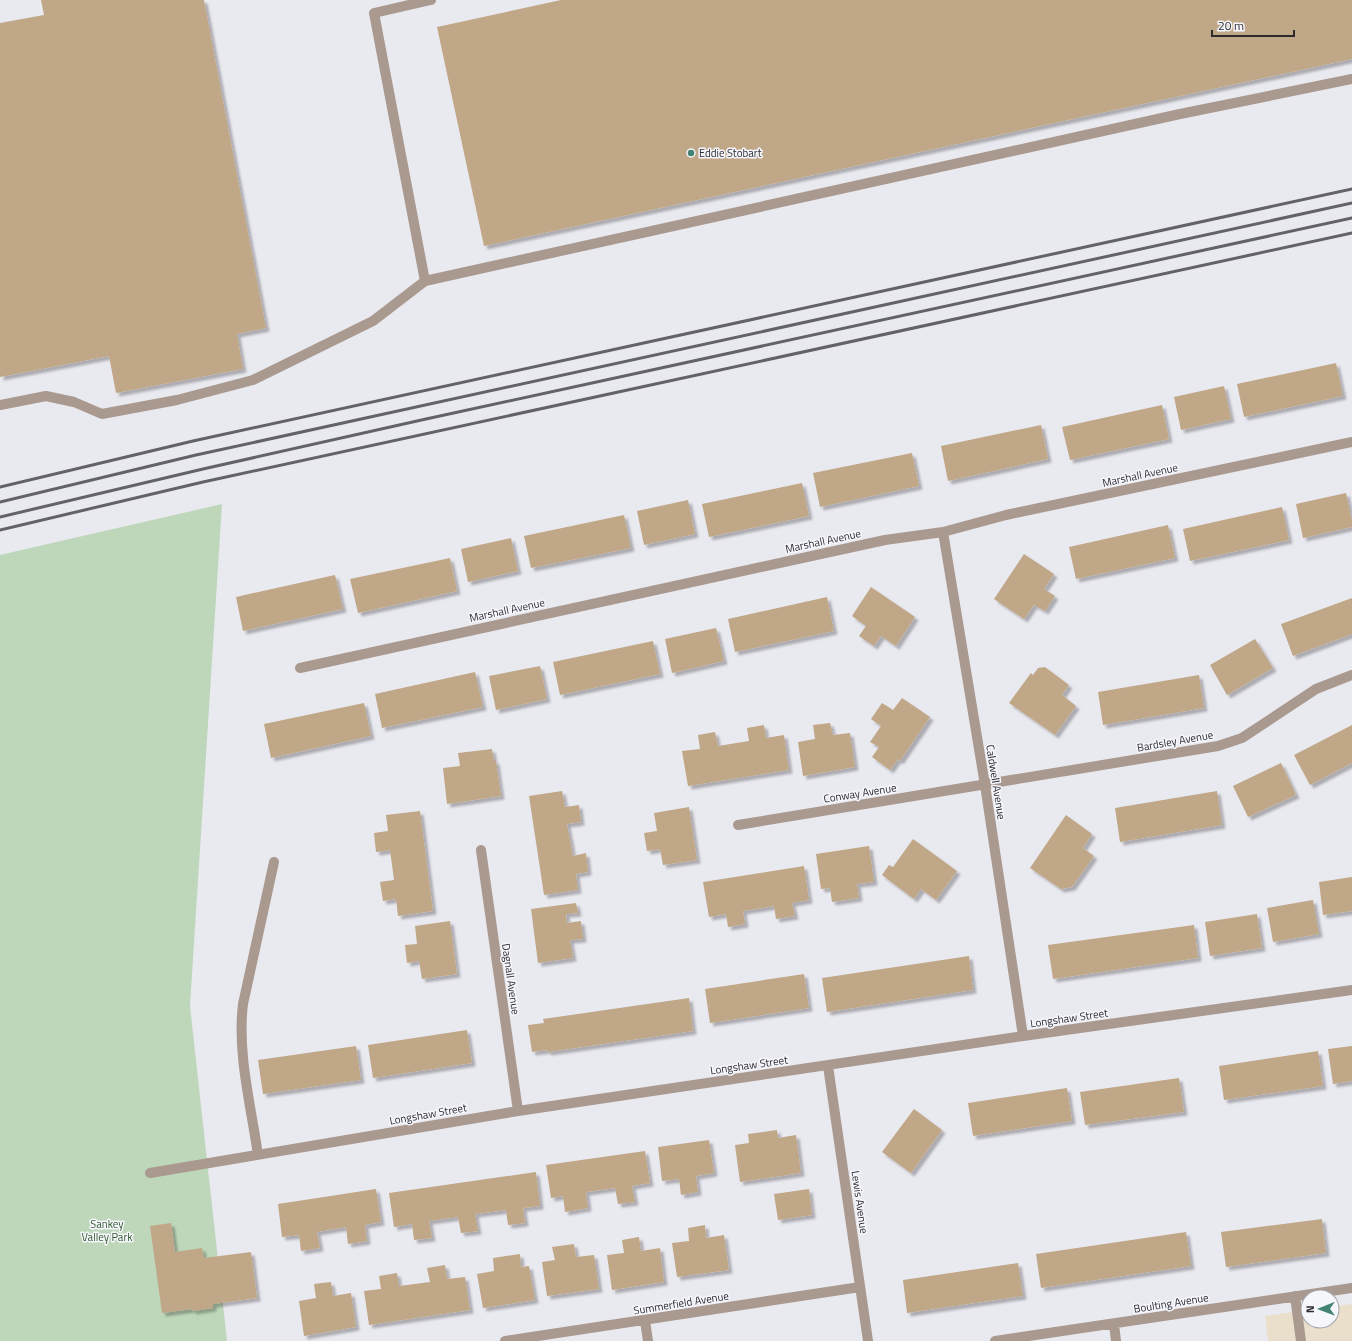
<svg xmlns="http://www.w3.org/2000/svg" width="1352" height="1341" font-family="'Titillium Web',sans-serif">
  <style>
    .education { fill: #e9dfca }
    .green { fill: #bed7ba }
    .building { fill: #c0a787; filter: url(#shadow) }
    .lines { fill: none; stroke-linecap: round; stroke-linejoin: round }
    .minor { stroke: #a9998f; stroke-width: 10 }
    .rail { stroke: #636367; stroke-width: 3 }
    .poi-dot { fill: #428373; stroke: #f6f6fd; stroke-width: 1.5 }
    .labels { text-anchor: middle; stroke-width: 3; stroke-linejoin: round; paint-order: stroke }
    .poi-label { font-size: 11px; fill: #2c2c2f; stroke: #f6f6fd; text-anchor: start }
    .street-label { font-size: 11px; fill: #2c2c2f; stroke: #f6f6fd }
    .park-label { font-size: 11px; fill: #31572c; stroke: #f6f6fd }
  </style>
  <defs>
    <filter id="shadow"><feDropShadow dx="3.5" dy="3.5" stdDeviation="1" flood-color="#0004"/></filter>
  </defs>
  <rect width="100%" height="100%" fill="#e9e9f0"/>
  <path class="education" d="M 1352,1304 L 1352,1341 L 1268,1341 L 1265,1316 L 1308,1310 L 1308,1321 L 1332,1321 L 1332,1307 Z"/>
  <path class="green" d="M 222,504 L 190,1006 L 227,1341 L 0,1341 L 0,555 Z"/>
  <path class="building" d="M 41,0 L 204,0 L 266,328 L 237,334 L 243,369 L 116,393 L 109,356 L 0,377 L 0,23 L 44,15 Z
    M 561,0 L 1352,0 L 1352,59 L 484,246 L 437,27 Z
    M 1336,363 L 1343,396 L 1244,417 L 1237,384 Z
    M 1224,386 L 1231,419 L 1181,430 L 1174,397 Z
    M 1162,405 L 1169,439 L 1070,460 L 1062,427 Z
    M 1041,425 L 1048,459 L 948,481 L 941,446 Z
    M 912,453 L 919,486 L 820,507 L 813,473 Z
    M 802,483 L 809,516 L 709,537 L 702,504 Z
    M 1346,493 L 1352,521 L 1352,527 L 1303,538 L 1296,504 Z
    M 688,500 L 695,534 L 644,545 L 637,511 Z
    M 1282,507 L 1289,540 L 1190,561 L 1183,529 Z
    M 624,515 L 631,548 L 531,568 L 524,536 Z
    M 1168,525 L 1175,558 L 1076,579 L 1069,547 Z
    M 511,538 L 518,571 L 468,582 L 461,549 Z
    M 1024,554 L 1054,574 L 1044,589 L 1055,596 L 1045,611 L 1034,605 L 1024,619 L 994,599 Z
    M 450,558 L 457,591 L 358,613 L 350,579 Z
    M 335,575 L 343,609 L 243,631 L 236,597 Z
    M 871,587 L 915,617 L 896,646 L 881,636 L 874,646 L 859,636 L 866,626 L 852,616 Z
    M 827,597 L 834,631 L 735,652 L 728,619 Z
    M 1352,598 L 1352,634 L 1293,656 L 1281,624 Z
    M 716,628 L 724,661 L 672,673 L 665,639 Z
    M 1255,639 L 1273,668 L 1227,695 L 1210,665 Z
    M 653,641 L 660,674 L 560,695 L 553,662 Z
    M 540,666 L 547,699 L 496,710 L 489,676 Z
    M 1045,667 L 1069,685 L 1062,695 L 1076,706 L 1055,735 L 1009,703 L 1031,673 L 1033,675 L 1038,668 Z
    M 475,672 L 483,707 L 382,728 L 375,694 Z
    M 1199,675 L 1204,708 L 1103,725 L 1098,692 Z
    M 902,698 L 930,717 L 900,761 L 898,759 L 890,770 L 872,757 L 879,747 L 870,742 L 881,726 L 871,719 L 882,703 L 893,710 Z
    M 364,703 L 371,736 L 271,758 L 264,724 Z
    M 830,723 L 833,735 L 850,733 L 855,767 L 803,776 L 798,742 L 815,739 L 813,725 Z
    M 764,725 L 766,738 L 784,735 L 789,770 L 688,786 L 682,751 L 700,749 L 698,735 L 715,732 L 718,746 L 749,741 L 747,728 Z
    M 1352,725 L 1352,763 L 1310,785 L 1294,755 Z
    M 492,749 L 494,761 L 496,761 L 501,796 L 447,804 L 443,768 L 460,766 L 458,753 Z
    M 1281,763 L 1296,795 L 1248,817 L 1233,786 Z
    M 562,791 L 565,807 L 579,805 L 581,822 L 567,824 L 573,856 L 586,853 L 588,872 L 576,874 L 578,890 L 544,895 L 529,796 Z
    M 1217,791 L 1222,825 L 1120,842 L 1115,808 Z
    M 689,807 L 697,860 L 663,865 L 660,849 L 647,851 L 644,833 L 657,831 L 654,813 Z
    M 420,811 L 433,911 L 398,916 L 396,899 L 383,901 L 380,882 L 394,880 L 390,850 L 376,852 L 374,833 L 388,831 L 386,815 Z
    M 1066,815 L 1092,834 L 1083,848 L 1094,856 L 1072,887 L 1061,889 L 1030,868 Z
    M 913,839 L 957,871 L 936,900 L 921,889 L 914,899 L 882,875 L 889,865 L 893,867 Z
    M 869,846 L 874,882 L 857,884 L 859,898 L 832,902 L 830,888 L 821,889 L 816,854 Z
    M 804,866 L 809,900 L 792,903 L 795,916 L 776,919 L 774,906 L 743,911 L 745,924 L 728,927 L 726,914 L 709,917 L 703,882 Z
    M 1352,877 L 1352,911 L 1323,915 L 1319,882 Z
    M 1313,900 L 1319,934 L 1273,942 L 1267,908 Z
    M 576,903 L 578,913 L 566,914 L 567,923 L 581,921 L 583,939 L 570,940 L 573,958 L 538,963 L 531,909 Z
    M 1257,914 L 1262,948 L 1210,956 L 1205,922 Z
    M 450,921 L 457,974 L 422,979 L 419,961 L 407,963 L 405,945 L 417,944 L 415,926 Z
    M 1194,925 L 1198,958 L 1053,979 L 1048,945 Z
    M 969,956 L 973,990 L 827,1012 L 822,978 Z
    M 804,974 L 809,1008 L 710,1023 L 705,989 Z
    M 689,998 L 693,1031 L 548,1052 L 547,1050 L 532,1052 L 528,1025 L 544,1023 L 543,1019 Z
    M 467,1030 L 472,1063 L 373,1078 L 368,1045 Z
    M 356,1046 L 361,1080 L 263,1094 L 258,1060 Z
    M 1352,1046 L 1352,1081 L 1333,1084 L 1328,1049 Z
    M 1318,1051 L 1323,1086 L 1224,1100 L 1219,1066 Z
    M 1179,1078 L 1184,1112 L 1085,1125 L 1080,1092 Z
    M 1067,1088 L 1072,1121 L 973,1136 L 968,1103 Z
    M 914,1109 L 942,1130 L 911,1173 L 882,1152 Z
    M 777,1130 L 778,1138 L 796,1135 L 801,1173 L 740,1182 L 735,1145 L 749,1143 L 748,1134 Z
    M 709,1140 L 714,1173 L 696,1176 L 698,1192 L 681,1195 L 679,1179 L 662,1181 L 658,1147 Z
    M 645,1151 L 650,1183 L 632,1186 L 635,1202 L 618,1204 L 615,1188 L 586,1192 L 588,1208 L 565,1212 L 563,1196 L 551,1198 L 546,1165 Z
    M 536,1172 L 540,1206 L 523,1208 L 525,1223 L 508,1225 L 506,1210 L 475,1214 L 478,1231 L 461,1233 L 458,1217 L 429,1221 L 432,1238 L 414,1240 L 412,1224 L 394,1227 L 389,1193 Z
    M 376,1189 L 381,1222 L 365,1225 L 367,1241 L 348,1244 L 346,1227 L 317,1232 L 320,1248 L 301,1251 L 299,1235 L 282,1237 L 278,1204 Z
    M 809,1189 L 812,1215 L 778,1220 L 774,1194 Z
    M 1322,1219 L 1326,1253 L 1226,1267 L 1221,1232 Z
    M 171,1223 L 175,1252 L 202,1248 L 204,1258 L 251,1252 L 257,1298 L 213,1304 L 213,1308 L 193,1311 L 192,1309 L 162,1313 L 150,1226 Z
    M 705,1225 L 706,1238 L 724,1235 L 729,1270 L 677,1277 L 672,1243 L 689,1241 L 688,1228 Z
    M 1186,1232 L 1191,1266 L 1041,1288 L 1036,1254 Z
    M 639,1237 L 641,1251 L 660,1248 L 664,1282 L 612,1290 L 607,1255 L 624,1253 L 622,1240 Z
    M 574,1244 L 576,1257 L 594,1255 L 599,1289 L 547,1296 L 542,1262 L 555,1260 L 552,1247 Z
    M 520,1254 L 521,1267 L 529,1266 L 535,1300 L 483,1308 L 477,1274 L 494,1271 L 493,1258 Z
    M 1018,1263 L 1023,1296 L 907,1313 L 903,1280 Z
    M 445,1265 L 447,1279 L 465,1277 L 470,1310 L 369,1325 L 364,1291 L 381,1289 L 379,1276 L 397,1273 L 399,1286 L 430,1282 L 427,1268 Z
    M 331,1282 L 333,1296 L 351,1293 L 356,1327 L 304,1336 L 299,1301 L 316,1298 L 314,1284 Z"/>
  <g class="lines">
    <path class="minor" d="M 431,0 L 374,13 L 425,281 L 1180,114 L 1352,79
      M 0,405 L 46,396 L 74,402 L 102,414 L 177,400 L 253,380 L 373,321 L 425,281
      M 943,532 L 985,785 L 1023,1036
      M 300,668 L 885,540 L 943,532 L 1006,515 L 1352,442
      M 738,825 L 1218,746 L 1242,738 L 1316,689 L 1352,675
      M 481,850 L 518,1111
      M 828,1066 L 868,1341
      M 258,1155 C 251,1106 237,1053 243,1004 L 274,862
      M 150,1173 L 518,1111 L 1023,1036 L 1352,990
      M 1295,1296 L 1301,1341
      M 645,1321 L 648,1341
      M 1114,1324 L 1116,1341
      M 505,1341 L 860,1287
      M 995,1341 L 1352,1288"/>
    <path class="rail" d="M 0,487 L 193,441 L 1352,189
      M 0,502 L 196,455 L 1352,203
      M 0,517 L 203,469 L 426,419 L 1352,218
      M 0,530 L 203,482 L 1352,233"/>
  </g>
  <circle class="poi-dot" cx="691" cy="153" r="4"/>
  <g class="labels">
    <g class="poi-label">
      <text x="699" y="157">Eddie Stobart</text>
    </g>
    <g class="street-label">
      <text transform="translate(1140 475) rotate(-12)" y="4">Marshall Avenue</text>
      <text transform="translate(823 541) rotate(-12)" y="4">Marshall Avenue</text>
      <text transform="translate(507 610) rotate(-12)" y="4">Marshall Avenue</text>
      <text transform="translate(1175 741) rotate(-10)" y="4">Bardsley Avenue</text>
      <text transform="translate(996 782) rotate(81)" y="4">Caldwell Avenue</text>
      <text transform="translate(860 793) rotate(-9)" y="4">Conway Avenue</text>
      <text transform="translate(511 979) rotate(82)" y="4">Dagnall Avenue</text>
      <text transform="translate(1069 1018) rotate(-8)" y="4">Longshaw Street</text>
      <text transform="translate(749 1065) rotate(-8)" y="4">Longshaw Street</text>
      <text transform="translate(428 1114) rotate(-10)" y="4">Longshaw Street</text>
      <text transform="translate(860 1202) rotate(82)" y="4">Lewis Avenue</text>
      <text transform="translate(681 1303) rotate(-9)" y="4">Summerfield Avenue</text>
      <text transform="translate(1171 1303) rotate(-9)" y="4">Boulting Avenue</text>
    </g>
    <g class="park-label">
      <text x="107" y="1228">Sankey<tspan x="107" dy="13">Valley Park</tspan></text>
    </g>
  </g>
  <g transform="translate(1320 1309) rotate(269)"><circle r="19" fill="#f6f6fd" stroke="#a5a5ab"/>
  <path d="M0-3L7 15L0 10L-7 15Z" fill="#428373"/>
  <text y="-6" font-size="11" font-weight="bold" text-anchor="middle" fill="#2c2c2f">N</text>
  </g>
  <path d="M1212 30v6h82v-6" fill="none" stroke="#2c2c2f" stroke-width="2"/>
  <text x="1218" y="30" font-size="12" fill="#2c2c2f" stroke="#f6f6fd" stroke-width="3" paint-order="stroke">20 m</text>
</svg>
